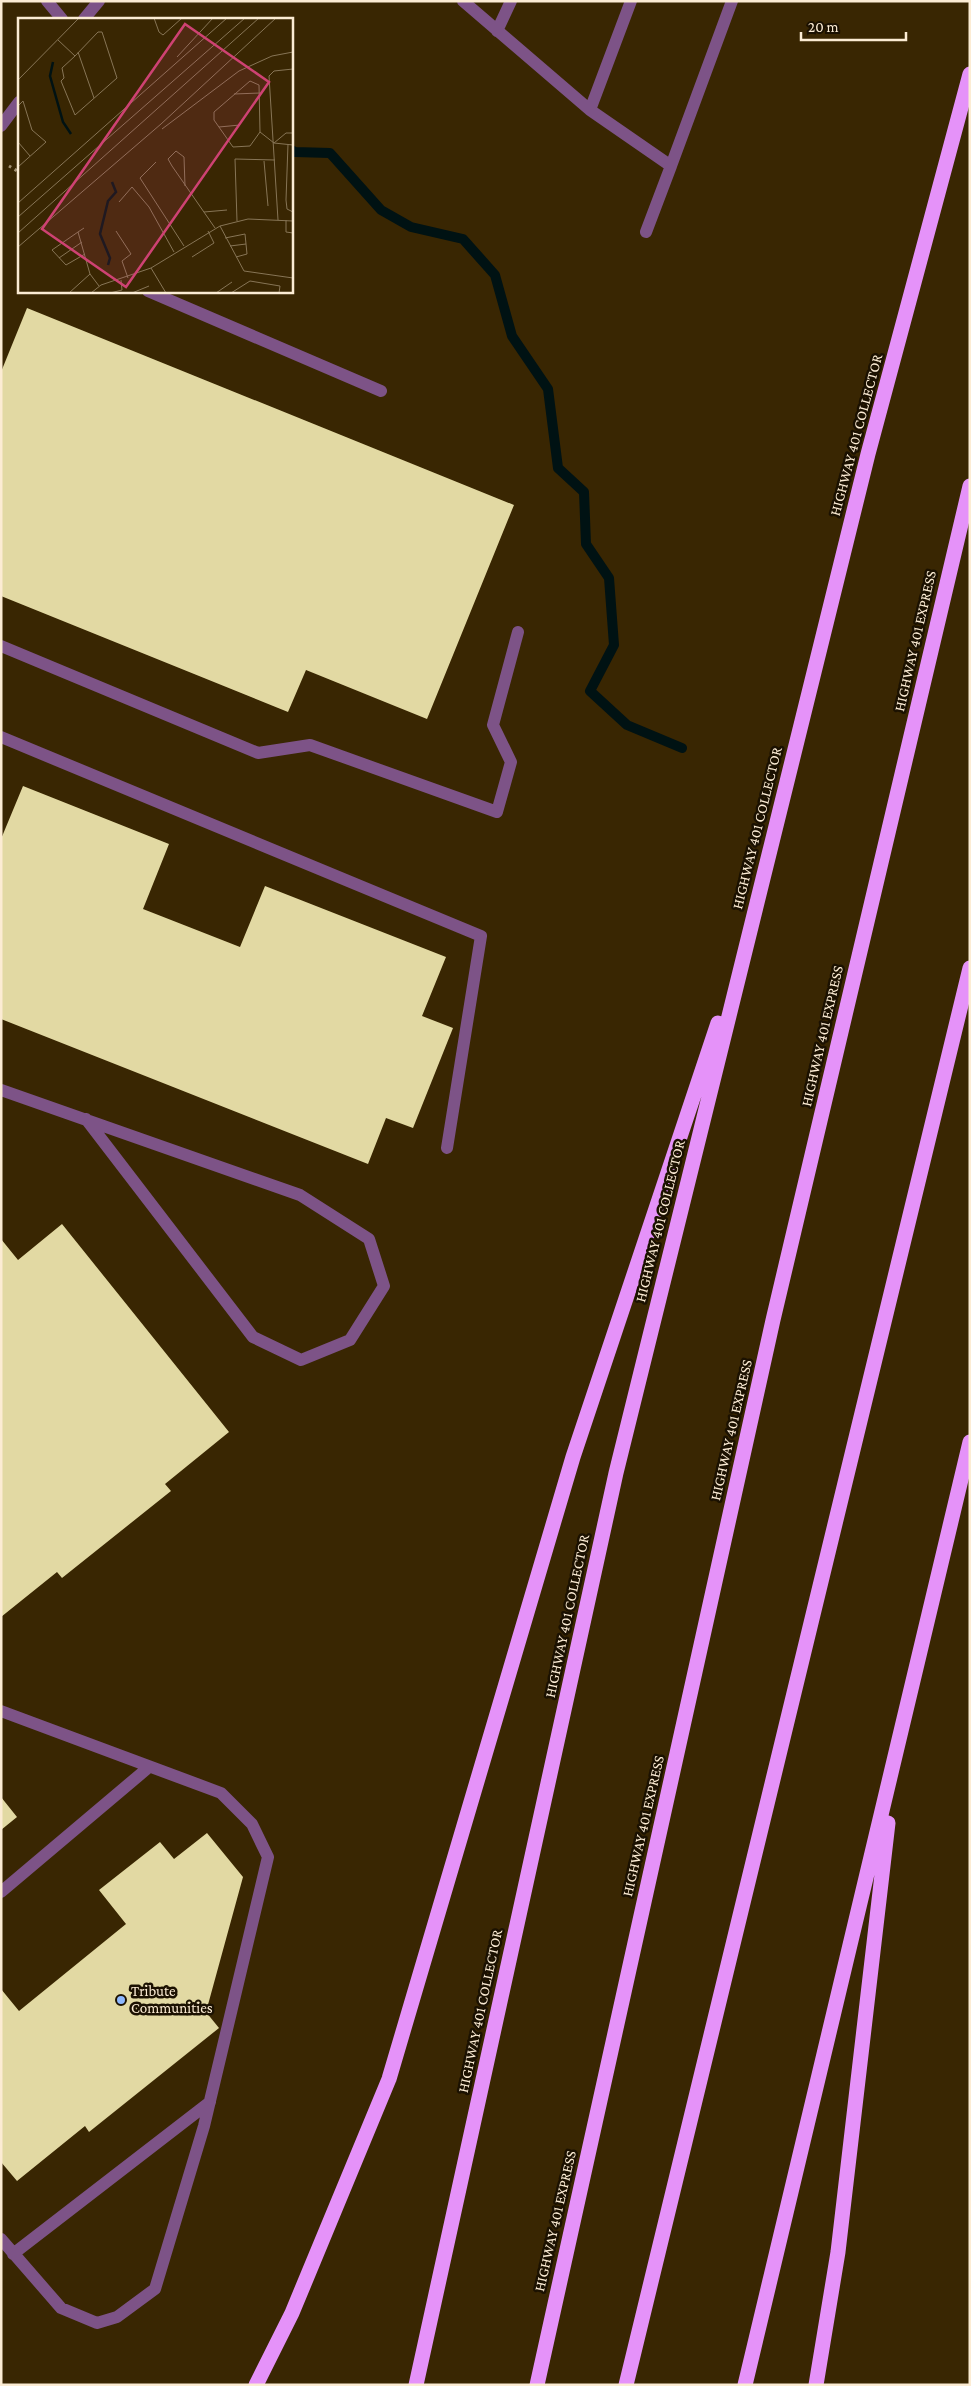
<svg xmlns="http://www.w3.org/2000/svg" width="971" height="2386" font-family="'Crimson Pro',serif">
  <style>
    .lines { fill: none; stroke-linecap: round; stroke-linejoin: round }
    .stream { stroke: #001213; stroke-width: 10 }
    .building { fill: #e2d9a3 }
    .path { stroke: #a39274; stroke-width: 3; stroke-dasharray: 2.5 4; stroke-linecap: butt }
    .lane { stroke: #7d5387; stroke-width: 12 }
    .street { stroke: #7d5387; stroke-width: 12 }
    .highway { stroke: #e592f9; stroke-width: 15 }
    .poi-dot { fill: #8eb8fd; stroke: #1b1101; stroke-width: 2 }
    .labels { text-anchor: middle; stroke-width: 5; stroke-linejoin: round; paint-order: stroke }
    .street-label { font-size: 15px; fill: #fcecd4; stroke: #1b1101 }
    .poi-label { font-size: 15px; fill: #fcecd4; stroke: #1b1101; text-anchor: start }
    .inset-river { fill: none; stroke: #001213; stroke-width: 2.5 }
    .inset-road { fill: none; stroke: #877556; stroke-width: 1 }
    .view { fill: #ce4273; fill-opacity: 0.15; stroke: #ce4273; stroke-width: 2.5 }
    .inset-edge { fill: none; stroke: #fcecd4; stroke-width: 2.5 }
  </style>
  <rect width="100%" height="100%" fill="#392602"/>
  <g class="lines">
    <path class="stream" d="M 291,150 L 295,152 L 330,153 L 381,210 L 411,227 L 463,239 L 495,275 L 512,336 L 548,389 L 558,468 L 584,492 L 586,544 L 609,578 L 614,645 L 590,691 L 627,725 L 682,748"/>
  </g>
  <path class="building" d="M 27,308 L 514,505 L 427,719 L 306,670 L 288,712 L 1,596 L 1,372 Z
    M 23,786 L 169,844 L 143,909 L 240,947 L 265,886 L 446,957 L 422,1016 L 453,1028 L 413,1128 L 386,1118 L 368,1164 L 1,1019 L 1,839 Z
    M 62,1224 L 229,1432 L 165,1484 L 171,1491 L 62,1578 L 57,1572 L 1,1617 L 1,1239 L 18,1260 Z
    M 1,1797 L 17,1817 L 1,1830 Z
    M 207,1833 L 243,1877 L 206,2012 L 219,2028 L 89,2132 L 85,2126 L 17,2181 L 1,2162 L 1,1989 L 19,2011 L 126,1924 L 99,1890 L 160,1842 L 174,1859 Z"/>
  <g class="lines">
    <path class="path" d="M 9,166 L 19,172"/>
    <path class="lane" d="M 47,1 L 62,19
      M 463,1 L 590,110 L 671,166 L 646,232
      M 497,31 L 511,1
      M 590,110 L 631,1
      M 671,166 L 732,1
      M 148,291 L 381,391
      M 1,646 L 258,753 L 310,745 L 497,812 L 511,762 L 493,725 L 518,632
      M 1,737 L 481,936 L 447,1148
      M 1,1090 L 300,1195 L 369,1239 L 384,1286 L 350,1340 L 301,1360 L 253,1337 L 86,1119
      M 1,1711 L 221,1793 L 252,1824 L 268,1857 L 204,2126 L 155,2289 L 117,2317 L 97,2323 L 61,2308 L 1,2239
      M 1,1892 L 149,1767
      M 13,2254 L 210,2102"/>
    <path class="street" d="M 84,19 L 99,1
      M 1,126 L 19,102"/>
    <path class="highway" d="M 256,2385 L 292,2313 L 389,2079 L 573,1457 L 718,1023
      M 416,2385 L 616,1473 L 868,454 L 970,74
      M 537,2385 L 773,1320 L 970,486
      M 626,2385 L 970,968
      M 745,2385 L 970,1442
      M 816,2385 L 838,2252 L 888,1823"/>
  </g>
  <circle class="poi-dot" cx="121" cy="2000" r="5"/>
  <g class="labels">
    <g class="street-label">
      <text transform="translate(856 435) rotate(-75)" y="5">HIGHWAY 401 COLLECTOR</text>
      <text transform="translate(915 641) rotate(-77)" y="5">HIGHWAY 401 EXPRESS</text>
      <text transform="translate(757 828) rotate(-76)" y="5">HIGHWAY 401 COLLECTOR</text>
      <text transform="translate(822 1036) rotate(-77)" y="5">HIGHWAY 401 EXPRESS</text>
      <text transform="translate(660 1221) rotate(-76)" y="5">HIGHWAY 401 COLLECTOR</text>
      <text transform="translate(731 1430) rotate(-77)" y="5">HIGHWAY 401 EXPRESS</text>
      <text transform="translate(567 1616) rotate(-78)" y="5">HIGHWAY 401 COLLECTOR</text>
      <text transform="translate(643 1826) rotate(-77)" y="5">HIGHWAY 401 EXPRESS</text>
      <text transform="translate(480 2011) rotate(-78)" y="5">HIGHWAY 401 COLLECTOR</text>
      <text transform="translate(555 2221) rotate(-77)" y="5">HIGHWAY 401 EXPRESS</text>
    </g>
    <g class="poi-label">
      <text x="131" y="1996">Tribute<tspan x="131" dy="17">Communities</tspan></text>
    </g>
  </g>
  <g transform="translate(18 18)">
    <rect width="275" height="275" fill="#392602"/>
    <path class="inset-river" d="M 35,44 L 32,58 L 45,104 L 53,116M 90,247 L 92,240 L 82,216 L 90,183 L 98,174 L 94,164"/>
    <path class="inset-road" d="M 136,0 L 141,14 L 145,17 L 164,0M 40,22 L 57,38 L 80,14 L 84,14 L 99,60 L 57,97 L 43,63 L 46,60 L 44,50 L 57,38M 60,34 L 76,80M 159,39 L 195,0M 0,62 L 61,0M 216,76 L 242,75M 0,88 L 5,83 L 14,112 L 28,124 L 0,149M 201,109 L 222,107M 144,111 L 221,53 L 254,38 L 275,34M 242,114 L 241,67 L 232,63 L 196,94 L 196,102 L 215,129 L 232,128 L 242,114 L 256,125 L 275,127M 0,124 L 12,138M 256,125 L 268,115 L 275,115M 270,126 L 268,182 L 269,191 L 275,194M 246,143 L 250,188M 138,144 L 122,160 L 166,228M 167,168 L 166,139 L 158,133 L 150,141 L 154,148 L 197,210M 101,184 L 114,169 L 131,189 L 156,234M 0,185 L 209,0M 186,194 L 209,192M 0,199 L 227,0M 260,202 L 251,58 L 256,53 L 275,51M 268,202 L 268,214 L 275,215M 219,203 L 217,141 L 257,142M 202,208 L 226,253 L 275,260M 66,210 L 60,214 L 72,256 L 81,268M 98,213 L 113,236 L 104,243 L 110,260M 60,214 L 34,232 L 48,247 L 67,236M 0,215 L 241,0M 207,220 L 227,216 L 229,236 L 218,239M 212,228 L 228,226M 0,229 L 143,106 L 258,0M 174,239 L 196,225 L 190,213M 41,240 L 64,224M 133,250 L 148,275M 51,275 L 72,256M 73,275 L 83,267 L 133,250 L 202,208 L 230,201 L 275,203M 92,275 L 104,272 L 103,262M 114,275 L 131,268M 198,275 L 214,264M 213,275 L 232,263 L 262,268 L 261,275"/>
    <path class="view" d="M 167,6 L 251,64 L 108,269 L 24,211 Z"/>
    <rect width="275" height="275" class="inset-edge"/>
  </g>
  <rect width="971" height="2386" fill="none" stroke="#fcecd4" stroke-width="5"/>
  <path d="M801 32v8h105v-8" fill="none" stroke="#fcecd4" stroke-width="2.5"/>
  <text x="808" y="32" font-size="15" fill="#fcecd4" stroke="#1b1101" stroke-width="4" paint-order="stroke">20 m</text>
</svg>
